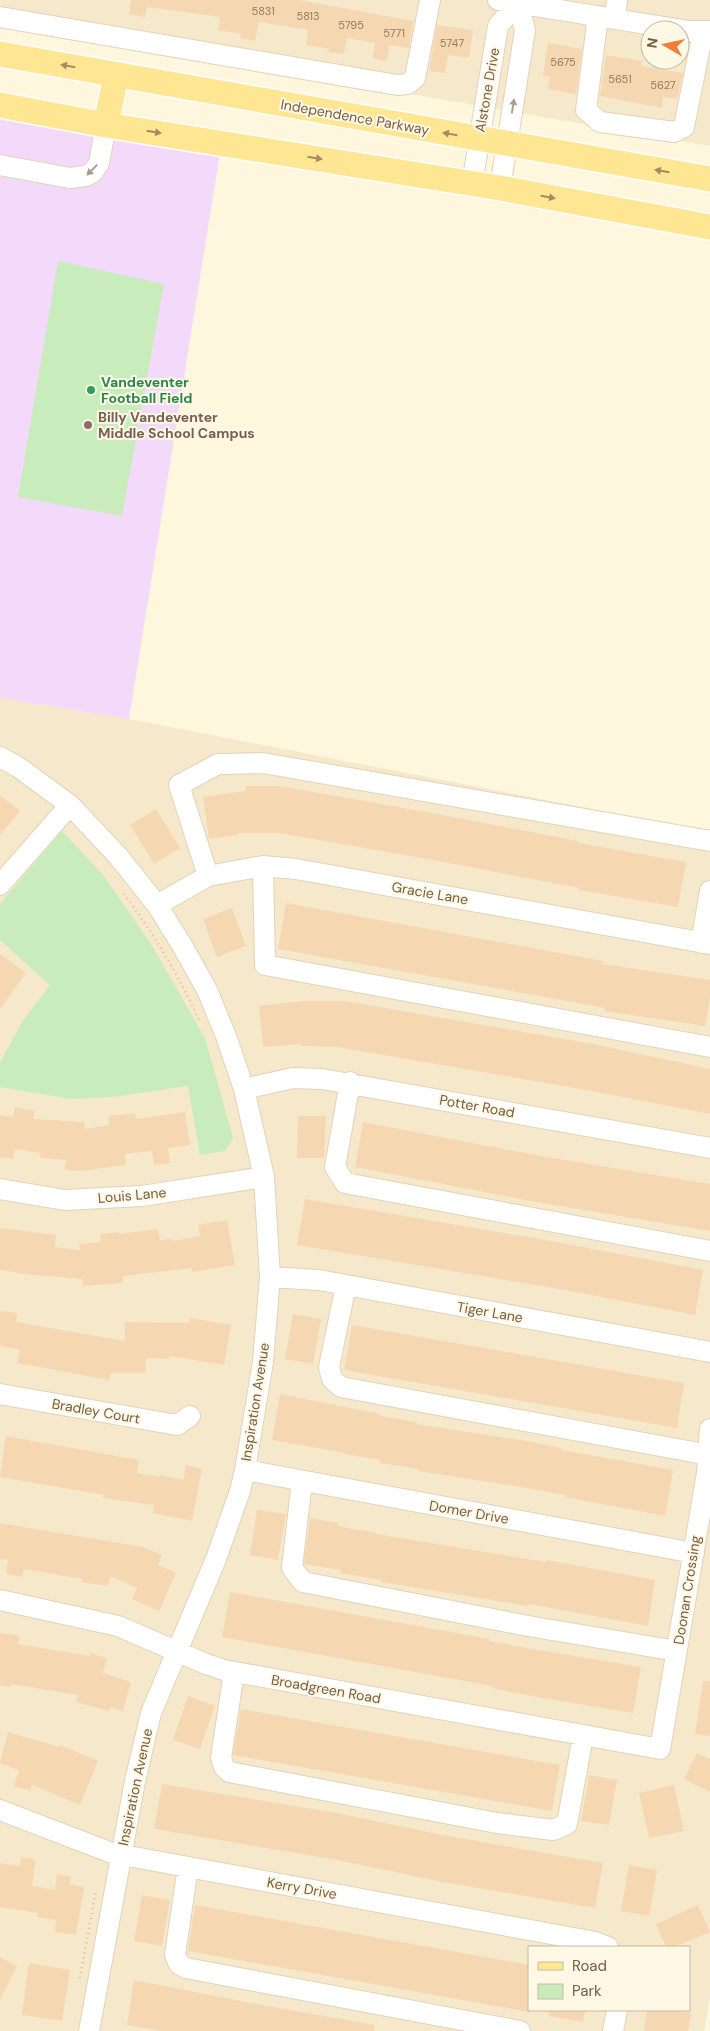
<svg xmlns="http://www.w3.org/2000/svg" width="710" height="2031" font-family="'DM Sans',sans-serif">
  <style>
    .residential { fill: #f6e9cb; fill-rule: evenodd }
    .education { fill: #f3dafa }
    .green { fill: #c8ecbb }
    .building { fill: #f5d7b2 }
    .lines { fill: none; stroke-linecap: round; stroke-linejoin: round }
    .minor-casing { stroke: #e2d2b9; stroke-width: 22 }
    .major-casing { stroke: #fff; stroke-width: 28 }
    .path { stroke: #daba96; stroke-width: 2.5; stroke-dasharray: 1 4; stroke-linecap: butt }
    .minor { stroke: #fff; stroke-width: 20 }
    .major { stroke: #ffe693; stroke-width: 25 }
    .oneway { fill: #a58c60 }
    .oneway2 { fill: #ac9d8f }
    .leisure-dot { fill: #2e9e5b; stroke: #fff8e5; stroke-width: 2 }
    .education-dot { fill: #8d6e63; stroke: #fff8e5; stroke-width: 2 }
    .labels { text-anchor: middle; stroke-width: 4; stroke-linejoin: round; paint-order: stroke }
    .number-label { font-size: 11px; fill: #957b60 }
    .street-label { font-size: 14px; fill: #755c44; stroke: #fff8e5 }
    .leisure-label { font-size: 14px; font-weight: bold; fill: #27864d; stroke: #fff8e5; text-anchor: start }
    .education-label { font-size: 14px; font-weight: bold; fill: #785e54; stroke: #fff8e5; text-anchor: start }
  </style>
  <rect width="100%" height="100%" fill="#fef6dd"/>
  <path class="residential" d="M 0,0 L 710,0 L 710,146 L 0,23 ZM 650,30 L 680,30 L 680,60 L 650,60 Z
    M 0,698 L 129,719 L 710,832 L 710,1996 L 704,2031 L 0,2031 ZM 529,1947 L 689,1947 L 689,2010 L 529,2010 Z"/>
  <path class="education" d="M 0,117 L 220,153 L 129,719 L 0,698 Z"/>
  <path class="green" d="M 58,261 L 164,284 L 122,516 L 18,497 Z
    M 62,831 L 103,875 L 151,944 L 205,1038 L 233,1138 L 225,1151 L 200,1155 L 188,1086 L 112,1097 L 71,1099 L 0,1087 L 0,1063 L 22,1022 L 50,985 L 0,940 L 0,904 Z"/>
  <path class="building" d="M 131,0 L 299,0 L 413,21 L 409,48 L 389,45 L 387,61 L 372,58 L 375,43 L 347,38 L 344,54 L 328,52 L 329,49 L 306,45 L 308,30 L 259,22 L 255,41 L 240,38 L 241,34 L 218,30 L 220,17 L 147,7 L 145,17 L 129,14 Z
    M 437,25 L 473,30 L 469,58 L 448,55 L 445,73 L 429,71 Z
    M 548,43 L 582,49 L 576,94 L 548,89 L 550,77 L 543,76 Z
    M 606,55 L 642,61 L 641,66 L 683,73 L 677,99 L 663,97 L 662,108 L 600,96 Z
    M 246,786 L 279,786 L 432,813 L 578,841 L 578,843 L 686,862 L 678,907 L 579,890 L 579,888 L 433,860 L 279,833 L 238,833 L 238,835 L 209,839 L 203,797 L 246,791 Z
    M 0,795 L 20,811 L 0,835 Z
    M 156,809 L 180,848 L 154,864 L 130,825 Z
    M 286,903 L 603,961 L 603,964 L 710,980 L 710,997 L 705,1026 L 604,1011 L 605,1008 L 278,949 Z
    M 232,908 L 246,946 L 217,957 L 203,919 Z
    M 0,954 L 26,973 L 0,1009 Z
    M 302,1001 L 345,1001 L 593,1044 L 710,1069 L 710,1114 L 592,1091 L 337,1047 L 301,1046 L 301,1044 L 263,1047 L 259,1006 Z
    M 15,1107 L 35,1111 L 33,1119 L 85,1122 L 84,1129 L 109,1125 L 108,1116 L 135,1113 L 136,1119 L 185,1112 L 190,1145 L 168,1148 L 170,1163 L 154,1165 L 152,1151 L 125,1154 L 126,1165 L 80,1171 L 65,1170 L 66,1160 L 40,1158 L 40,1153 L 15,1149 L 13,1159 L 0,1157 L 0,1115 L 13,1117 Z
    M 298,1116 L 326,1116 L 324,1158 L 297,1158 Z
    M 363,1122 L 535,1155 L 710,1184 L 710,1231 L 536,1202 L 355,1167 Z
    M 305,1199 L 557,1242 L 703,1270 L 695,1315 L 559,1289 L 297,1245 Z
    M 227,1220 L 235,1265 L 192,1272 L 192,1268 L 123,1276 L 123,1283 L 83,1286 L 82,1279 L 24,1274 L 0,1270 L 0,1228 L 56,1235 L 55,1247 L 80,1250 L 79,1244 L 101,1242 L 100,1234 L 119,1232 L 119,1234 L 158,1229 L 160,1240 L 172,1239 L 173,1241 L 200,1236 L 198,1225 Z
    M 0,1311 L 17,1313 L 16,1322 L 125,1341 L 125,1322 L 189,1323 L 190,1318 L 231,1325 L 224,1365 L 169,1356 L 169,1359 L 146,1358 L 146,1373 L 110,1373 L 109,1380 L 17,1363 L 20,1350 L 0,1346 Z
    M 293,1314 L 321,1319 L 313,1364 L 285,1359 Z
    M 352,1325 L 684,1383 L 677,1428 L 344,1370 Z
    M 280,1394 L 380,1414 L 380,1416 L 417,1422 L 416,1424 L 527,1441 L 562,1448 L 562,1450 L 673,1470 L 665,1516 L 565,1497 L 566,1495 L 527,1488 L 418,1471 L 418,1469 L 380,1463 L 381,1460 L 344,1454 L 345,1453 L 272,1440 Z
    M 6,1436 L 139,1460 L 137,1473 L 160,1477 L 160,1475 L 183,1480 L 186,1465 L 202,1469 L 192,1521 L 153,1513 L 154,1505 L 103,1498 L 104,1495 L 0,1477 Z
    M 257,1510 L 286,1514 L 278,1560 L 250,1555 Z
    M 310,1518 L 338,1523 L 338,1526 L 376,1533 L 376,1534 L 546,1562 L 547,1560 L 655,1580 L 648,1626 L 529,1604 L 528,1606 L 381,1582 L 381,1580 L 340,1573 L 341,1570 L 304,1564 Z
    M 0,1523 L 143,1547 L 162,1555 L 158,1565 L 176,1573 L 159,1611 L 132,1599 L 137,1588 L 110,1576 L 108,1586 L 81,1582 L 82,1579 L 24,1569 L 22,1577 L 6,1574 L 8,1560 L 0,1559 Z
    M 230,1592 L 490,1639 L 489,1641 L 527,1648 L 641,1667 L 633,1713 L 531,1696 L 491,1688 L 492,1686 L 222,1637 Z
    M 0,1633 L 20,1636 L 18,1644 L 90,1656 L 90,1653 L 107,1658 L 103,1673 L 131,1682 L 123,1711 L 110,1707 L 109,1711 L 76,1702 L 78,1695 L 11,1684 L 11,1687 L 0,1686 Z
    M 703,1681 L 710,1681 L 710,1736 L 695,1734 Z
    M 188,1696 L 215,1706 L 200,1749 L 173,1740 Z
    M 241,1709 L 560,1765 L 552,1811 L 233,1755 Z
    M 8,1732 L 59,1747 L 60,1745 L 98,1761 L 80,1805 L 32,1785 L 30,1791 L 14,1786 L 19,1770 L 0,1763 Z
    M 697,1753 L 710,1759 L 710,1792 L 684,1779 Z
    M 589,1775 L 617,1780 L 609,1825 L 581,1821 Z
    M 162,1784 L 337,1813 L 443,1835 L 603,1863 L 595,1908 L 443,1882 L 337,1860 L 154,1829 Z
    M 674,1785 L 684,1831 L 649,1838 L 639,1793 Z
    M 21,1857 L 36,1860 L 32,1886 L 55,1890 L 57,1874 L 71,1877 L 70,1884 L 84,1887 L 76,1935 L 55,1932 L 56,1920 L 37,1917 L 38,1913 L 0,1907 L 0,1863 L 20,1866 Z
    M 629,1865 L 657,1870 L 649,1916 L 621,1911 Z
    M 142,1895 L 170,1900 L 162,1946 L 134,1941 Z
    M 195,1905 L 529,1965 L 529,2012 L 188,1951 Z
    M 698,1905 L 710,1932 L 674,1947 L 666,1947 L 656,1924 Z
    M 0,1957 L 17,1966 L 0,2000 Z
    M 29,1963 L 70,1970 L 62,2021 L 22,2015 Z
    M 134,1980 L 240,2001 L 375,2025 L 374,2031 L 161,2031 L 127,2025 Z
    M 549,2010 L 585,2010 L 583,2022 L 549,2016 Z
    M 647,2010 L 671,2010 L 691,2013 L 688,2031 L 644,2031 Z"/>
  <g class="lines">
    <defs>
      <path id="minor" d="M 498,0 L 689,31 L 710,31
        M 598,16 L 586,110 L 600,122 L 674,132 L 684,127 L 703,32
        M 0,17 L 397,85 L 408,84 L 415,78 L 430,0
        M 615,19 L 617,0
        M 0,165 L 70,178 L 86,176 L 93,172 L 99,163 L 106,125
        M 472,184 L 498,26 L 517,3
        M 500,188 L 525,30 L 517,0
        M 0,757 L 18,767 L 70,805 L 118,856 L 157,905 L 183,947 L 207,990 L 226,1036 L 244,1089 L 264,1177 L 270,1277 L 263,1362 L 245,1470 L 240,1491 L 216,1559 L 151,1713 L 135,1781 L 89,2031
        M 263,866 L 265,965 L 710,1047
        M 208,876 L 179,785 L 218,764 L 263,763 L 710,841
        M 0,885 L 70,805
        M 157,905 L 208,876 L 263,866 L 296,869 L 710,944
        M 701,943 L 710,891
        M 350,1082 L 335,1167 L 345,1183 L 710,1251
        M 244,1089 L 293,1078 L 322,1079 L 710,1148
        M 0,1189 L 65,1200 L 142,1196 L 264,1177
        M 270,1277 L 319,1280 L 710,1352
        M 346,1285 L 329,1367 L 332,1379 L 341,1387 L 709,1455
        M 0,1394 L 177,1425 L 190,1416
        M 245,1470 L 694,1553
        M 302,1481 L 292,1568 L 303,1582 L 528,1626 L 677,1651
        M 0,1600 L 118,1626 L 206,1664 L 224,1670 L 660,1749 L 707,1473 L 710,1429
        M 234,1672 L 221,1758 L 224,1767 L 229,1772 L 497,1823 L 553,1830 L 567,1824 L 583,1736
        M 0,1810 L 112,1853 L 595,1942 L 608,1947
        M 188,1867 L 175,1955 L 179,1964 L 186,1968 L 520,2031
        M 613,2031 L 617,2010"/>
      <path id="major" d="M 0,54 L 710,179
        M 0,105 L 106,125 L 500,188 L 710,227
        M 106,125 L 116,75"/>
    </defs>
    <use href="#minor" class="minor-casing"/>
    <use href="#major" class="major-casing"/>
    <path class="path" d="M 124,894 C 154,934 179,976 200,1022
      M 80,1978 L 96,1890"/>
    <use href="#minor" class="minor"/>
    <use href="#major" class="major"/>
  </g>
  <defs><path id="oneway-solid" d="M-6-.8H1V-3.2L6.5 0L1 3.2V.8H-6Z" transform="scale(1.25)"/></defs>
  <g class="oneway">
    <use href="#oneway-solid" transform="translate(68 66) rotate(-170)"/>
    <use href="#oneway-solid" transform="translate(154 132) rotate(9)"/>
    <use href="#oneway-solid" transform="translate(450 134) rotate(-170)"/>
    <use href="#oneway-solid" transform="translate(315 158) rotate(9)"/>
    <use href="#oneway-solid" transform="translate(662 171) rotate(-170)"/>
    <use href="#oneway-solid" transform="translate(548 197) rotate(10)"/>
  </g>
  <g class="oneway2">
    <use href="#oneway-solid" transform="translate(513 106) rotate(-81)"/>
    <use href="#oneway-solid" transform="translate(92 170) rotate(134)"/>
  </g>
  <circle class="leisure-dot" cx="91" cy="390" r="5"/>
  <circle class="education-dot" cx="88" cy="425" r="5"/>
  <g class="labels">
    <g class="number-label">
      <text x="263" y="15">5831</text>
      <text x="308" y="20">5813</text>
      <text x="351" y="29">5795</text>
      <text x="394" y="37">5771</text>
      <text x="452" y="47">5747</text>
      <text x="563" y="66">5675</text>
      <text x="620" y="83">5651</text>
      <text x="663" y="89">5627</text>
    </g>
    <g class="street-label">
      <text transform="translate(487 90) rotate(-80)" y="5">Alstone Drive</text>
      <text transform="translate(355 117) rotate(10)" y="5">Independence Parkway</text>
      <text transform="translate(430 893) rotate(10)" y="5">Gracie Lane</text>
      <text transform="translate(477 1106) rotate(10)" y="5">Potter Road</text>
      <text transform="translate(132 1195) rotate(-5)" y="5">Louis Lane</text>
      <text transform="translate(490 1312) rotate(10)" y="5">Tiger Lane</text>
      <text transform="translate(255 1402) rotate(-81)" y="5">Inspiration Avenue</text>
      <text transform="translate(96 1411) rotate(10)" y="5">Bradley Court</text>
      <text transform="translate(469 1512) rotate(10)" y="5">Domer Drive</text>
      <text transform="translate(687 1590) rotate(-81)" y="5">Doonan Crossing</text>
      <text transform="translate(326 1689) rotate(10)" y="5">Broadgreen Road</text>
      <text transform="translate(135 1787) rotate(-78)" y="5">Inspiration Avenue</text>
      <text transform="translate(302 1888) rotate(10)" y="5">Kerry Drive</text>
    </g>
    <g class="leisure-label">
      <text x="101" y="387">Vandeventer<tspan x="101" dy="16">Football Field</tspan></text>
    </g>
    <g class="education-label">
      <text x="98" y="422">Billy Vandeventer<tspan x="98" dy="16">Middle School Campus</tspan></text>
    </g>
  </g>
  <rect x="528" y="1946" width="162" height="65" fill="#fff8e5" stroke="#c8baa5"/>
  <rect x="538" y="1962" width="25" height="8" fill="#ffe693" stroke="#c8baa5"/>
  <text x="572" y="1971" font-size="15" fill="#755c44">Road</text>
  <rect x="538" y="1984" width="25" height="15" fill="#c8ecbb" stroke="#c8baa5"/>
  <text x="572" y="1996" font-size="15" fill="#755c44">Park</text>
  <g transform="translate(665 45) rotate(279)"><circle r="24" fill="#fff8e5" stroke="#c8baa5"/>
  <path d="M0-4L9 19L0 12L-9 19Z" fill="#f37c37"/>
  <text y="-8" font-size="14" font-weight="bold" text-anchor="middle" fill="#755c44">N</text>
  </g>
</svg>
